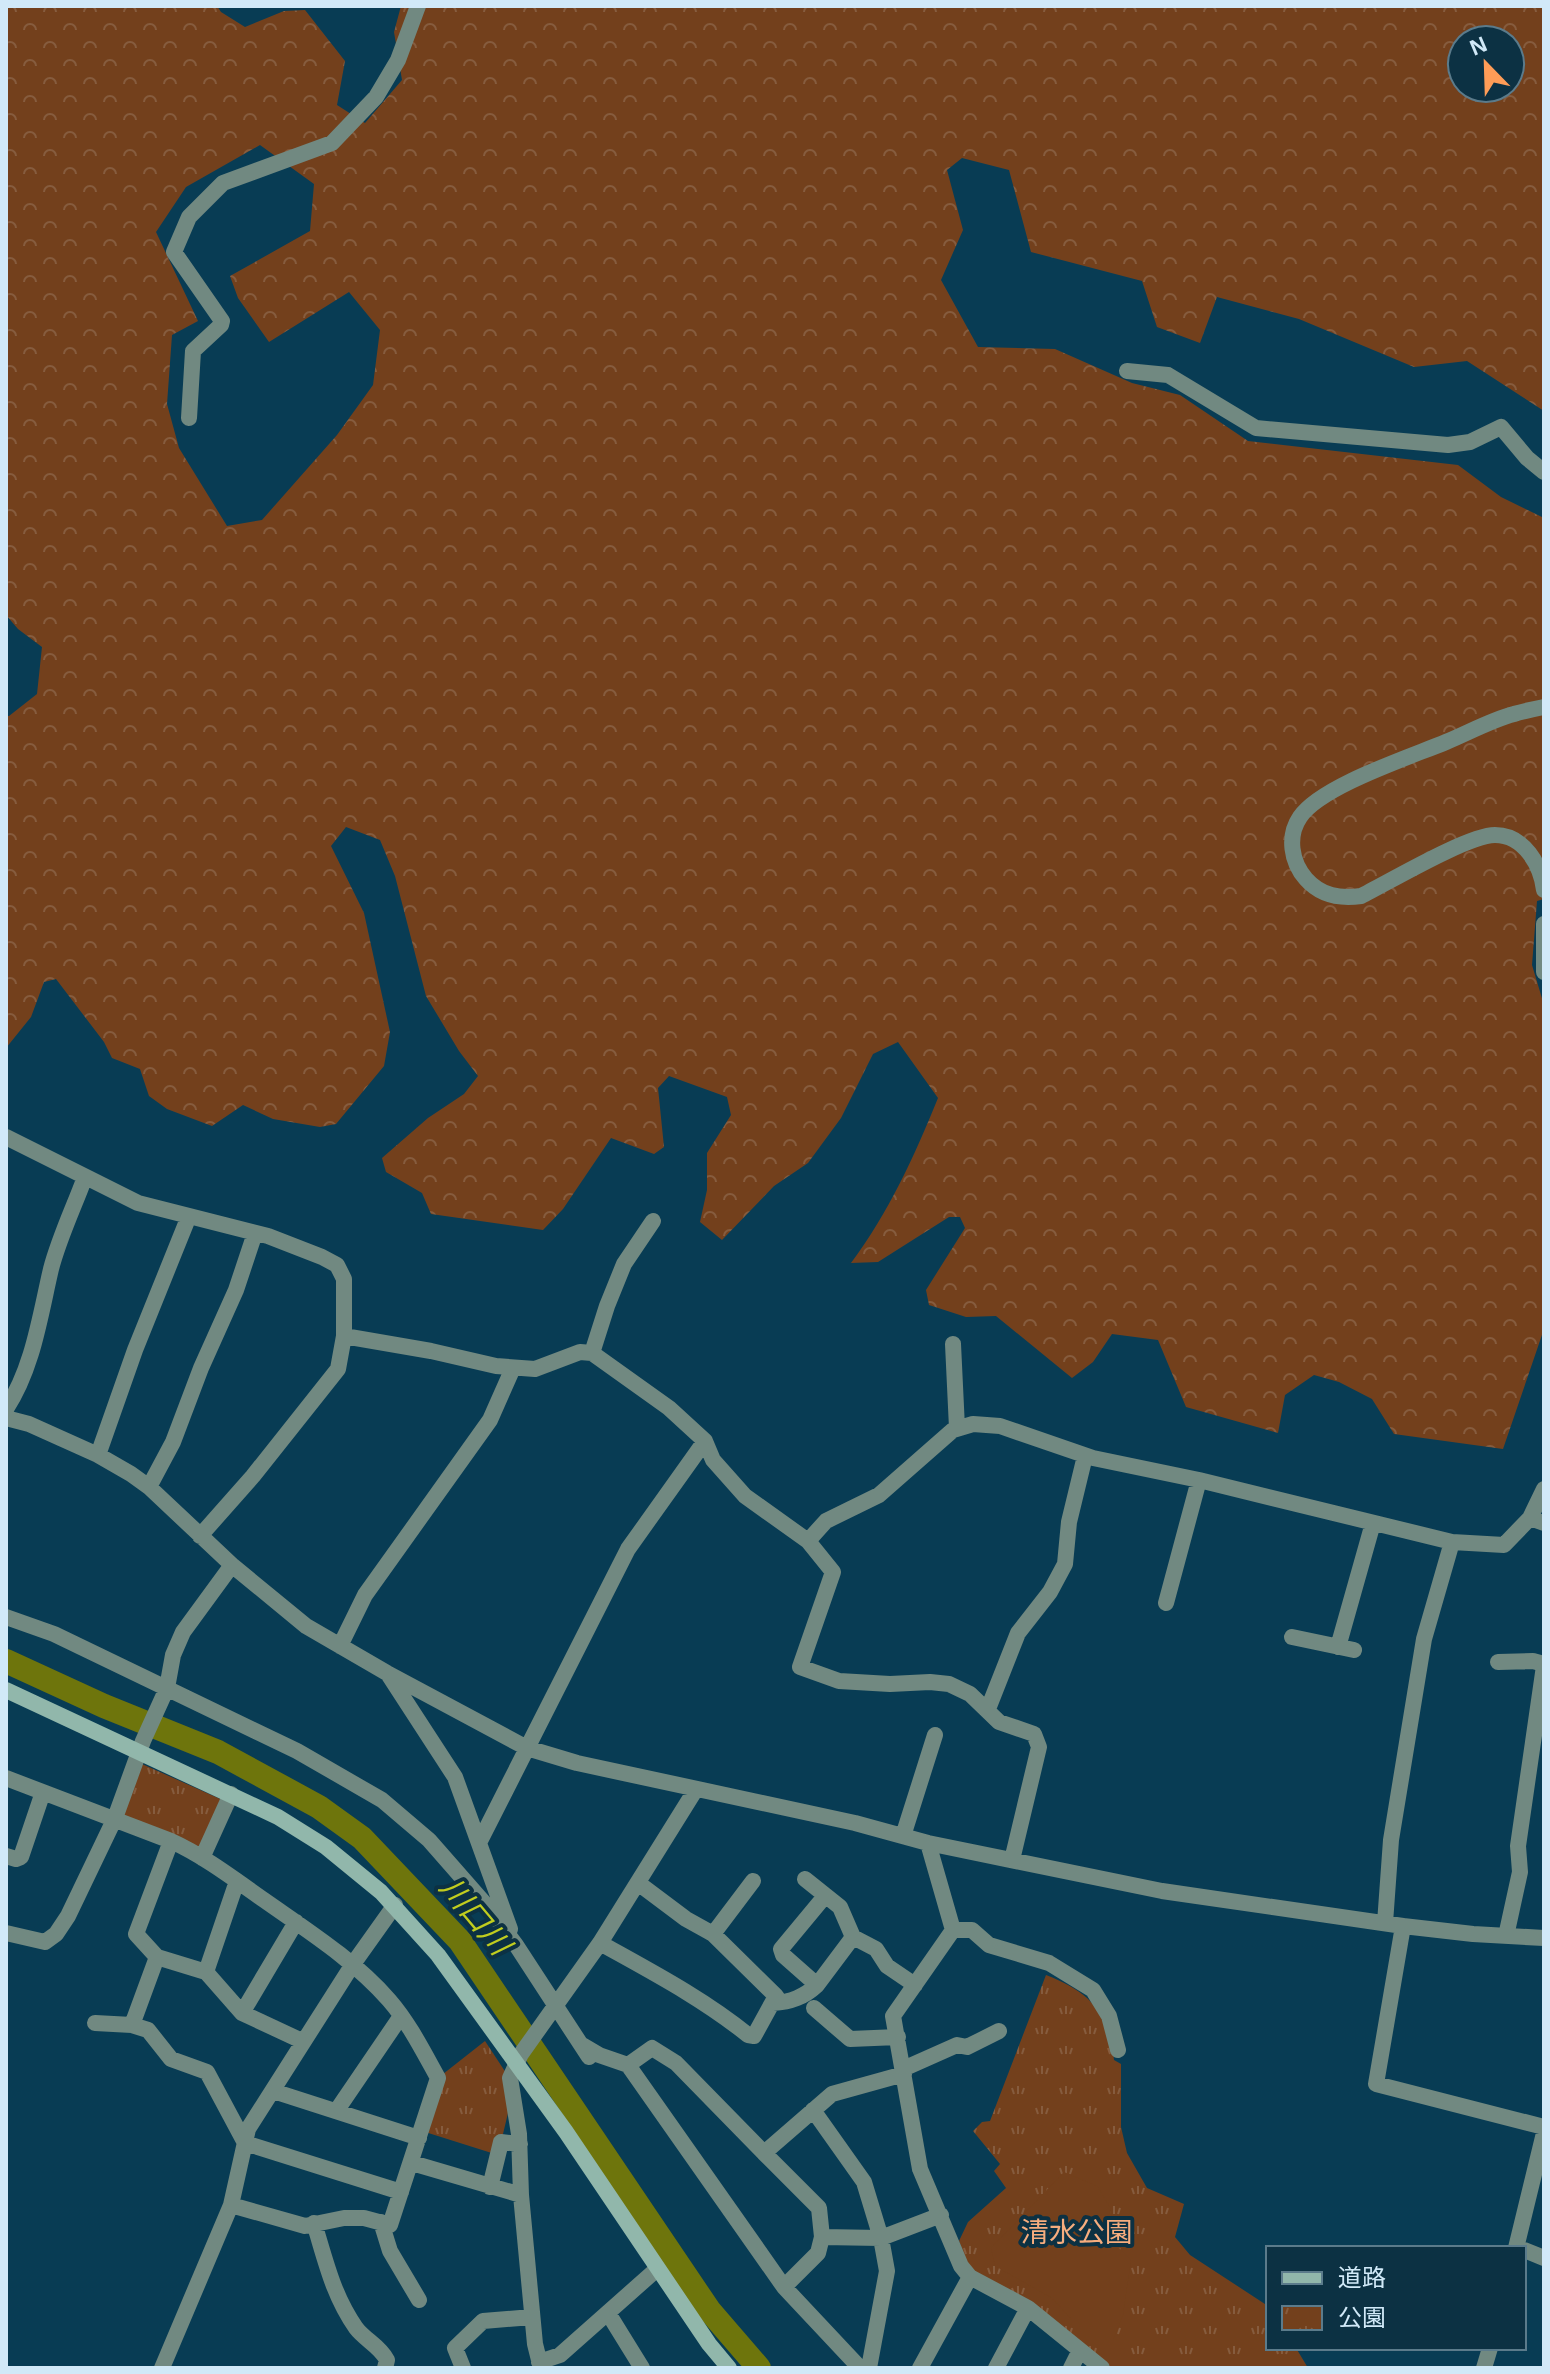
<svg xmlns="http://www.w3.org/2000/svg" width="1550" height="2374" font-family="Arial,'Noto Sans JP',sans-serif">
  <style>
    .forest { fill: url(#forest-crowns); fill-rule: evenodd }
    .park { fill: url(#park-tufts) }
    .garden { fill: #73401c }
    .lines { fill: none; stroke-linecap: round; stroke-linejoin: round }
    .river { stroke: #6e750c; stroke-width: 24 }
    .street { stroke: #718981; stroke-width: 16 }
    .secondary { stroke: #91b7ab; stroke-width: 16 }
    .labels { text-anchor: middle; stroke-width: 8; stroke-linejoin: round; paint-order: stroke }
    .park-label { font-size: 28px; fill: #f6ad7e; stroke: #0c3143 }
    .water-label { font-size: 30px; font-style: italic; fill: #c1cd1f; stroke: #0c3143 }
  </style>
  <defs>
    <pattern id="forest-crowns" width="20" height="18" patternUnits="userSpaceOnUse" patternTransform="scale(2)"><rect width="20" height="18" fill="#73401c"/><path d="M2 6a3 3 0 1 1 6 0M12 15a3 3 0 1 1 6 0" fill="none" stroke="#865c3e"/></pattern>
    <pattern id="park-tufts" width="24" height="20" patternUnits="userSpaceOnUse" patternTransform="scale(2)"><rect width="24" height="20" fill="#73401c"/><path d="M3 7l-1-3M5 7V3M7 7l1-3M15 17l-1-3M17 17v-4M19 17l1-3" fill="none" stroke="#865c3e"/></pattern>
  </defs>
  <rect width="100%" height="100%" fill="#083c54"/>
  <path class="forest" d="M 6,6 L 217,6 L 221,12 L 245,27 L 284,11 L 305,10 L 345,61 L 337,105 L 365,123 L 402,80 L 394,32 L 401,6 L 1544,6 L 1544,411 L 1467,361 L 1414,367 L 1299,319 L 1217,297 L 1200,343 L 1157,327 L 1142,281 L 1031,252 L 1009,170 L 962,158 L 947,170 L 963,230 L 941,280 L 978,347 L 1055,349 L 1132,383 L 1180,395 L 1248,441 L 1458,465 L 1501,497 L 1544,518 L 1544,899 L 1537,901 L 1532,965 L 1544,1005 L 1544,1329 L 1503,1449 L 1394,1434 L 1372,1399 L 1339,1382 L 1314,1375 L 1285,1395 L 1278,1433 L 1186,1407 L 1158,1340 L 1112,1334 L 1093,1362 L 1072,1378 L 996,1316 L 966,1317 L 929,1305 L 926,1290 L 965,1228 L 960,1217 L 949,1217 L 878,1262 L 851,1263 C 889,1212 914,1157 938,1098 L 898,1042 L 873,1054 L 841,1118 L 808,1163 L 774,1186 L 722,1240 L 700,1222 L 707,1190 L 707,1153 L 731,1115 L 727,1097 L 669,1076 L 658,1088 L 664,1147 L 654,1154 L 611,1138 L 563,1209 L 543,1230 L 431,1214 L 422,1193 L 386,1172 L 382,1158 L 428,1118 L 464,1094 L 478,1076 L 459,1051 L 426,996 L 395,876 L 380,840 L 346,827 L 331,846 L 364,913 L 390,1032 L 384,1066 L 336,1124 L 320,1127 L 273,1119 L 243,1105 L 212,1126 L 167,1109 L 149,1096 L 140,1069 L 112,1058 L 104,1042 L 56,979 L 44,982 L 31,1017 L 6,1048 L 6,716 L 9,716 L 37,694 L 42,647 L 18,629 L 6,615 ZM 1462,40 L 1510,40 L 1510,88 L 1462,88 ZM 260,145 L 314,184 L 310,231 L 230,276 L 238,298 L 269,342 L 349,292 L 380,330 L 373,385 L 337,435 L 262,520 L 227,526 L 179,448 L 167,404 L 172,335 L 198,321 L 156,232 L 186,187 Z"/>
  <path class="park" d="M 142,1764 L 227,1802 L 202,1858 L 115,1818 Z
    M 1046,1975 C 1090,1992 1109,2012 1114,2060 L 1121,2064 L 1121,2127 L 1127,2153 L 1147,2188 L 1184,2204 L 1175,2237 L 1190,2255 L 1268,2306 L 1268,2348 L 1296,2348 L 1308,2368 L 1111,2368 L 976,2273 L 966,2261 L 959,2241 L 968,2222 L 1006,2188 L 994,2171 L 1000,2164 L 973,2131 L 982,2122 L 990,2121 Z
    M 485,2041 L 510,2079 L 512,2096 L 498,2155 L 422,2131 L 438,2078 Z"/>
  <path class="garden" d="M 1064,2172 L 1097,2186 L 1110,2207 L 1115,2244 L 1131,2260 L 1123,2315 L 1113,2340 L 1071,2319 L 1052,2298 L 995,2266 L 991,2248 Z"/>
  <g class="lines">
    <path class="river" d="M 6,1661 L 104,1706 L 218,1752 L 319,1807 L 362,1838 L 460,1941 L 709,2310 L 759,2368"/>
    <path class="street" d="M 1127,371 L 1168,375 L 1256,428 L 1448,445 L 1470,442 L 1501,427 L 1527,458 L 1544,472
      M 189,418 L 193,351 L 221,325 L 222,321 L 174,252 L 189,217 L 223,183 L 332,143 L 376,97 L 398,60 L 418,6
      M 1544,707 C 1534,709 1524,711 1514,714 C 1491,720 1468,733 1446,742 C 1410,757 1321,786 1300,817 C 1287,836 1291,862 1306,879 C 1321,896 1340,899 1361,896 C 1389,882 1468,835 1495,835 C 1524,835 1541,865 1544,890
      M 1544,924 L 1544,972
      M 6,1137 L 138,1203 L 268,1236 L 322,1257 L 337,1265 L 344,1279 L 344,1336 L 338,1369 L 253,1476 L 200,1536
      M 344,1336 L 431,1351 L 496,1366 L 535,1369 L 580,1352 L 592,1353 L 669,1408 L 705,1441 L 713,1460 L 745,1496 L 808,1541 L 833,1572 L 800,1667 L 839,1681 L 890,1684 L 930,1682 L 949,1684 L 970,1694 L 999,1722 L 1034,1734 L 1039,1747 L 1012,1860
      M 953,1344 L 957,1428
      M 592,1353 L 607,1306 L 624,1264 L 653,1221
      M 6,1409 C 33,1368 40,1316 51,1269 C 59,1238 74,1207 85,1177
      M 6,1418 L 29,1424 L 98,1455 L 131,1474 L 149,1487 L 233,1566 L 306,1626 L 387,1673 L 527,1748 L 577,1763 L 855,1823 L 928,1843 L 1162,1891 L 1403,1926 L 1473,1934 L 1544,1938
      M 98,1455 L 135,1350 L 189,1216
      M 149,1487 L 173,1442 L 201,1368 L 236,1290 L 255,1233
      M 1530,1518 L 1544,1489
      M 808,1541 L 826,1521 L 879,1495 L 953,1430 L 973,1424 L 1000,1426 L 1093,1458 L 1199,1480 L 1452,1542 L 1504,1545 L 1530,1518 L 1544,1523
      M 1166,1603 L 1199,1480
      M 6,1617 L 54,1634 L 297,1751 L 382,1800 L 429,1840 L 486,1905 L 516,1945 L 589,2057
      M 1292,1637 L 1354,1650
      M 340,1646 L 365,1595 L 490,1420 L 513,1368
      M 1338,1647 L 1373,1523
      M 1498,1662 L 1533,1661 L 1544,1664
      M 388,1674 L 455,1777 L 510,1929
      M 988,1709 L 1018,1633 L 1050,1592 L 1065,1564 L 1069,1522 L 1085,1456
      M 6,1778 L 171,1841 C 204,1856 234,1879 264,1900 C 308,1931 354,1960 389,2000 C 409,2023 423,2051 438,2078 L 390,2225 L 364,2218 L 344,2218 L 305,2226 L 231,2205
      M 903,1836 L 935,1735
      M 171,1841 L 136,1934 L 157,1957 L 206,1972 L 242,2013 L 302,2041
      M 479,1843 L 628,1549 L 705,1441
      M 928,1843 L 953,1930 L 893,2016 L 920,2169 L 961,2266 L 970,2277 L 1028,2308 L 1102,2368
      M 6,1856 L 16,1859 L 21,1857 L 43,1792
      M 202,1858 L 231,1794
      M 805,1879 L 840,1907 L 853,1937 L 876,1949 L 887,1966 L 915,1985
      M 825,1896 L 781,1949 L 783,1955 L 817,1985 L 853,1937
      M 1385,1923 L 1391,1840 L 1424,1639 L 1452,1542
      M 1403,1926 L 1376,2084 L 1544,2127
      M 953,1930 L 972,1930 L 989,1945 L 1049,1963 L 1093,1990 L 1109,2016 L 1118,2050
      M 6,1933 L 45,1942 L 56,1934 L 68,1916 L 115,1818 L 143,1741 L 167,1688 L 173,1655 L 183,1632 L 232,1565
      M 713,1934 L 753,1881
      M 1506,1936 L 1520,1872 L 1518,1846 L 1544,1666
      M 600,1943 C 652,1972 702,1998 748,2035 L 754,2036 L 776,1996 L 713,1934 L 686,1919 L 638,1883
      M 206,1972 L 237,1881
      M 773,2003 C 791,2002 804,1997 817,1985
      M 814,2008 L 850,2039 L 898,2037
      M 242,2013 L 296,1922
      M 95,2023 L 132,2025 L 148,2030 L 171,2059 L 207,2072 L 245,2143 L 401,2192
      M 132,2025 L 157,1957
      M 582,2045 L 599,2055 L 628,2065 L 784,2287 L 860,2368
      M 628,2065 L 652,2048 L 676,2063 L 764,2153 L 832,2094 L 904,2074
      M 903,2069 L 957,2045 L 967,2047 L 999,2031
      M 273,2091 L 419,2138
      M 337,2110 L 401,2016
      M 813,2110 L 864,2182 L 881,2238 L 887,2271 L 869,2368
      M 764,2153 L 819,2208 L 822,2237 L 881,2238 L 941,2215
      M 412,2163 L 521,2195
      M 490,2187 L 501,2142 L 520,2144
      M 381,2222 L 390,2251 L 419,2300
      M 314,2223 C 326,2262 333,2295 356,2328 C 365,2340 380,2346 387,2360 L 385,2368
      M 1516,2248 L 1544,2133
      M 1524,2250 L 1544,2258
      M 784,2287 L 818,2253 L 822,2237
      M 608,2313 L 642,2368
      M 539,2362 L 560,2355 L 657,2269
      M 162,2368 L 231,2205 L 248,2129 L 353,1964 L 395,1905
      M 463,2368 L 455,2348 L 483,2321 L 532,2317
      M 541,2368 L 535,2344 L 521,2195 L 519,2134 L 510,2078 L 521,2054 L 600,1943 L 696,1789
      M 920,2368 L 970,2277
      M 996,2368 L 1028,2308
      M 1071,2368 L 1079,2352
      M 1484,2368 L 1490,2348"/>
    <path class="secondary" d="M 6,1690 L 278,1817 L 326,1847 L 381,1892 L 438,1955 L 566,2132 L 709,2344 L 729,2368"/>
  </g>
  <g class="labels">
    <g class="park-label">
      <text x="1077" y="2242">清水公園</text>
    </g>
    <g class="water-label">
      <text transform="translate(475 1916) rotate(50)" y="10">川口川</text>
    </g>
  </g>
  <rect width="1550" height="2374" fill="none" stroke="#d1e9f8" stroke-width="16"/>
  <rect x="1266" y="2246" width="260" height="104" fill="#0c3143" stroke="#5b7b8b" stroke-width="2"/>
  <rect x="1282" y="2272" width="40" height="12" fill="#91b7ab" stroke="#5b7b8b" stroke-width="2"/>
  <text x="1338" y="2286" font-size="24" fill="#d1e9f8">道路</text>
  <rect x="1282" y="2306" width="40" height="24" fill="url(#park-tufts)" stroke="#5b7b8b" stroke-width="2"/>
  <text x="1338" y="2326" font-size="24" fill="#d1e9f8">公園</text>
  <g transform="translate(1486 64) rotate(337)"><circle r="38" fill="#0c3143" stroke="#5b7b8b" stroke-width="2"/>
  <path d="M0-6L14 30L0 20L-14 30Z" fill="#fe9c57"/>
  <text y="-12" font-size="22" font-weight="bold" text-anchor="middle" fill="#d1e9f8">N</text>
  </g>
</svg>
